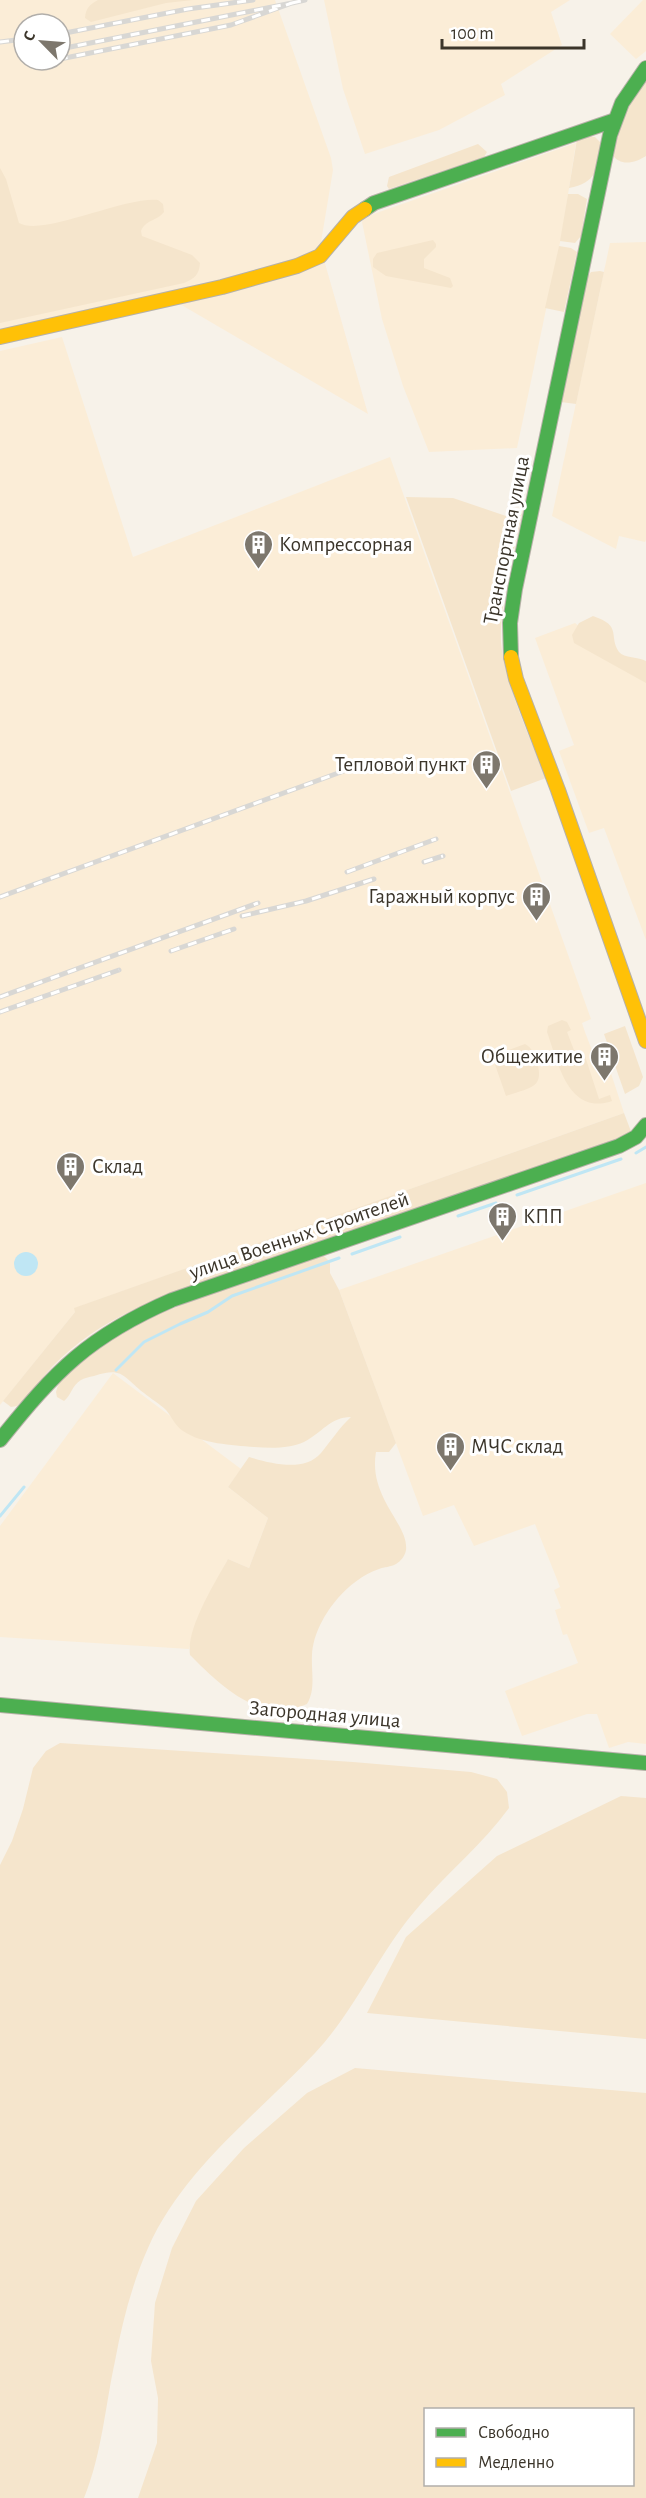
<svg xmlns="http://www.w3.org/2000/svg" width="646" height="2498" font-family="'Alegreya Sans',sans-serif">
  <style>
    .built { fill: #fbedd7; fill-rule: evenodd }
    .green { fill: #f5e5cc; fill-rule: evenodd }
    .water { fill: #bfe6f4 }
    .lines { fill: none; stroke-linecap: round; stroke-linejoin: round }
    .stream { stroke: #bfe6f4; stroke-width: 3 }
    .fast-casing { stroke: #b6b1a8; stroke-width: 16 }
    .slow-casing { stroke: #b6b1a8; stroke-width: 16 }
    .fast { stroke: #4caf50; stroke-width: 14 }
    .slow { stroke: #ffc107; stroke-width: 14 }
    .rail-casing { stroke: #d8d7d4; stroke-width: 5 }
    .rail { stroke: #fff; stroke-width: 3; stroke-dasharray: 9; stroke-linecap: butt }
    .labels { text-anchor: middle; stroke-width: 6; stroke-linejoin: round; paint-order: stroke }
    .street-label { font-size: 21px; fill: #3b352a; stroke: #fff }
    .poi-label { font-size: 21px; fill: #3b352a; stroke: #fff; text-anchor: start }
  </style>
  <rect width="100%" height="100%" fill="#f7f2e9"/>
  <path class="built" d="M 0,0 L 275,0 L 331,158 L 333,170 L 319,254 L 298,263 L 0,333 ZM 24,24 L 60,24 L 60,60 L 24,60 Z
    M 324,0 L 570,0 L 551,12 L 562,45 L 501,84 L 505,95 L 439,130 L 365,154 L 343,89 Z
    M 643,0 L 646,0 L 646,51 L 636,59 L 610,34 Z
    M 576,143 L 562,233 L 517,448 L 429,452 L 403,386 L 382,319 L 362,222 L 365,217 Z
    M 646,242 L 646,540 L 645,542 L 619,536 L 616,549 L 552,516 L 610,243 Z
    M 324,260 L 368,414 L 173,300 Z
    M 62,337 L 133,557 L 390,457 L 591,1019 L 582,1023 L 585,1032 L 593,1053 L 603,1049 L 624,1113 L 75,1308 L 75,1312 L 0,1405 L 0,351 Z
    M 575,623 L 646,680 L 646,940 L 604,828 L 589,833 L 559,751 L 574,745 L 535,638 Z
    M 646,1183 L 646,1744 L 628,1742 L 609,1748 L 597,1714 L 587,1714 L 522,1736 L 505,1691 L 578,1663 L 567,1634 L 563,1635 L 555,1610 L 561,1608 L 554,1590 L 560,1587 L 535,1524 L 474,1546 L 454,1505 L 423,1516 L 339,1290 Z
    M 113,1373 L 241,1469 L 228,1487 L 268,1518 L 249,1568 L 228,1559 L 197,1619 L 189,1649 L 0,1637 L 0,1526 Z"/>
  <path class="green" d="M 98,0 L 193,0 L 166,3 L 91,22 L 85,18 C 86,8 89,5 98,0 Z
    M 646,78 L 646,156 C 635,163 620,167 612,154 C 616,125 631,102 646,78 Z
    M 585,136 L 595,137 L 601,143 C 599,169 596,183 569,188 L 577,139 Z
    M 478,144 L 487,152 L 484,157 L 389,189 L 387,186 L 389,177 Z
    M 0,168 L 6,179 L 19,223 C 43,237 122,197 158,200 L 163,204 L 164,212 C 157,221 145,220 141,231 L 142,236 L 192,255 L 200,263 C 199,275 195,278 184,283 L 0,323 Z
    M 568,194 L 578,194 L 587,199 L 581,236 L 575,243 L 560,241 Z
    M 433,240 L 436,244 L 436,247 L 424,259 L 424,268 L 450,278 L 453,286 L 451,288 L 386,276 L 373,267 L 373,259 L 377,253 Z
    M 559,246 L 571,248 L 577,252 L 564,312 L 545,308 Z
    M 600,271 L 604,272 L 576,404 L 561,402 L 586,279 L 591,272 Z
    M 406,497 L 453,498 L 506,516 L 523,510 C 515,549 499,603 501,642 C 504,682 531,740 546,778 L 511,791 Z
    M 593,616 C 623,626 608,636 619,652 C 624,658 639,657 646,661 L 646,683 L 574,643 L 572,635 L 579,623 Z
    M 562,1020 L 567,1022 L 571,1030 L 567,1032 L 577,1058 L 585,1056 L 599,1099 L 610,1095 L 612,1101 C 568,1116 558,1062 547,1032 L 548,1026 Z
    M 625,1026 L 643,1077 L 639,1086 L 625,1094 L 604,1034 Z
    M 525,1044 C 532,1048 533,1052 536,1059 C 546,1089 530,1087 506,1096 L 492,1056 Z
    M 624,1113 L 632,1134 L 626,1138 L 133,1310 C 102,1325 76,1342 52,1367 C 40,1380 30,1395 17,1406 L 11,1407 L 3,1401 L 75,1312 L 74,1308 Z
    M 324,1256 L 330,1262 L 330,1273 L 339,1290 L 396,1443 L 389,1452 L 376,1452 C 368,1498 409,1524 406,1550 C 405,1556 401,1561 396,1564 C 391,1567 384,1567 379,1569 C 363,1574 349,1586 338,1598 C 325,1613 313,1634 312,1655 C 311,1672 316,1689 307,1704 C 260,1725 221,1686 190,1655 C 186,1628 215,1583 228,1559 L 249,1568 L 268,1518 L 228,1487 L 249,1457 C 270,1463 304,1473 321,1453 C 331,1441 339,1428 351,1417 C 330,1417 322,1433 304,1442 C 289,1449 270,1448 254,1447 C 232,1445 202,1444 183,1431 C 175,1426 172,1417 166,1410 C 160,1404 151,1399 144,1393 C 123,1377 123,1366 94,1376 C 89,1377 84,1378 81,1380 C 72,1385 71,1396 64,1401 L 57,1397 L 56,1392 C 71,1337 205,1297 254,1279 C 276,1272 301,1259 324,1256 Z
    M 60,1743 L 353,1762 L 471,1772 L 497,1779 L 507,1792 L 509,1808 C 483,1844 449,1871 420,1905 C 380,1950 357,2008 315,2053 C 257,2115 183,2169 148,2248 C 132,2284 122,2323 115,2361 C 105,2407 102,2454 84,2498 L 0,2498 L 0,1865 L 12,1841 L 23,1809 L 33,1768 L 46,1751 Z
    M 621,1796 L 646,1798 L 646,2039 L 367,2013 L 406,1937 L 497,1856 Z
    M 355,2068 L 646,2093 L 646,2498 L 138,2498 L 157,2443 L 158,2398 L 151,2361 L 155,2303 L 172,2248 L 196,2201 L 244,2148 L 307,2093 ZM 426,2410 L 632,2410 L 632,2484 L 426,2484 Z"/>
  <path class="water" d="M14 1264a12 12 0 1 1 24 0a12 12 0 1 1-24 0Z"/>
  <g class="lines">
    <path class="stream" d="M 636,1153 L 646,1147
      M 517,1195 L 621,1159
      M 458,1216 L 496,1203
      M 352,1254 L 400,1237
      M 116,1370 L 144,1342 L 180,1324 L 208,1312 L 232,1296 L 339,1258
      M 0,1516 L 24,1487"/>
    <defs>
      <path id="fast" d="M 365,209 L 374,203 L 615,120
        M 511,657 L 510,623 L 515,589 L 610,135 L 622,103 L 646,68
        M 0,1440 C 55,1371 89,1336 172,1300 L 619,1146 L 636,1137 L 646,1125
        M 0,1705 L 646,1763"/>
      <path id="slow" d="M 0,337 L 222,287 L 297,266 L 320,256 L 353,217 L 365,209
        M 511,657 L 516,679 L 558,790 L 646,1041"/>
    </defs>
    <use href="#fast" class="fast-casing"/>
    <use href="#slow" class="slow-casing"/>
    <use href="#fast" class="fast"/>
    <use href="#slow" class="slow"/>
    <defs>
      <path id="rail" d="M 292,3 L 305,0
        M 60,34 L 188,9 L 253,0
        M 0,42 L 24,39
        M 60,49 L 292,3 L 231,25 L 60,59
        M 33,64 L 55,60
        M 424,862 L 443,856
        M 347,872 L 436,839
        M 0,897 L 360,765
        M 242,916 L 306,901 L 374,879
        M 171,951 L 234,929
        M 0,997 L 258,903
        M 0,1012 L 119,970"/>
    </defs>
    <use href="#rail" class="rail-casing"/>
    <use href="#rail" class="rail"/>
  </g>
  <defs>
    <symbol id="building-pin" viewBox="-11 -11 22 30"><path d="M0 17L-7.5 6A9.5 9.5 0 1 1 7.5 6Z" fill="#7d776d" stroke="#fff"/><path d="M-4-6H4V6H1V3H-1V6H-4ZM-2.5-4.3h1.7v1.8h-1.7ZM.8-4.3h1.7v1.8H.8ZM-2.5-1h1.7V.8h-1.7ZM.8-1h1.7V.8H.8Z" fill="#fff"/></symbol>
  </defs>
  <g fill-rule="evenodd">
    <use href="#building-pin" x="242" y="528" width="33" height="45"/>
    <use href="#building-pin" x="470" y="748" width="33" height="45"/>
    <use href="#building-pin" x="520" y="880" width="33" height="45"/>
    <use href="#building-pin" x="588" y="1040" width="33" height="45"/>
    <use href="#building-pin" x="54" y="1150" width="33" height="45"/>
    <use href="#building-pin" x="486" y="1200" width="33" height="45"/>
    <use href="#building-pin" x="434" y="1430" width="33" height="45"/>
  </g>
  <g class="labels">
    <g class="street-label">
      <text transform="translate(506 540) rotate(-79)" y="7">Транспортная улица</text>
      <text transform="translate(299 1235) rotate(-19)" y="7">улица Военных Строителей</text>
      <text transform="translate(325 1714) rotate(5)" y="7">Загородная улица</text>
    </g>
    <g class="poi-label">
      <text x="279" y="551">Компрессорная</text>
      <text x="466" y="771" text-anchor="end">Тепловой пункт</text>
      <text x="515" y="903" text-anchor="end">Гаражный корпус</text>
      <text x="583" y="1063" text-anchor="end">Общежитие</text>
      <text x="92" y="1173">Склад</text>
      <text x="523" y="1223">КПП</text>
      <text x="471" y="1453">МЧС склад</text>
    </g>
  </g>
  <rect x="424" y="2408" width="210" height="78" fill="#ffffff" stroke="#b1aeaa" stroke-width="1.5"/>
  <rect x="436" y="2428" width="30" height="9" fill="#4caf50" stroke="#b1aeaa" stroke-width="1.5"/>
  <text x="478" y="2438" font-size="18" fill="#3b352a">Свободно</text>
  <rect x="436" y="2458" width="30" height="9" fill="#ffc107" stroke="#b1aeaa" stroke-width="1.5"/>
  <text x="478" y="2468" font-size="18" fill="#3b352a">Медленно</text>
  <g transform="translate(42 42) rotate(295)"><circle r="28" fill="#ffffff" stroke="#b1aeaa" stroke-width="1.5"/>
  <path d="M0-4.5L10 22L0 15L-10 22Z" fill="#7d776d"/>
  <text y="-9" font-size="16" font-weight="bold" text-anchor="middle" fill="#3b352a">С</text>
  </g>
  <path d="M442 39v9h142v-9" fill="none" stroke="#3b352a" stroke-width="3"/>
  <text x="451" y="39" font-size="18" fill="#3b352a" stroke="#ffffff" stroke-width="4.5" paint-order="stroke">100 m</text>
</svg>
